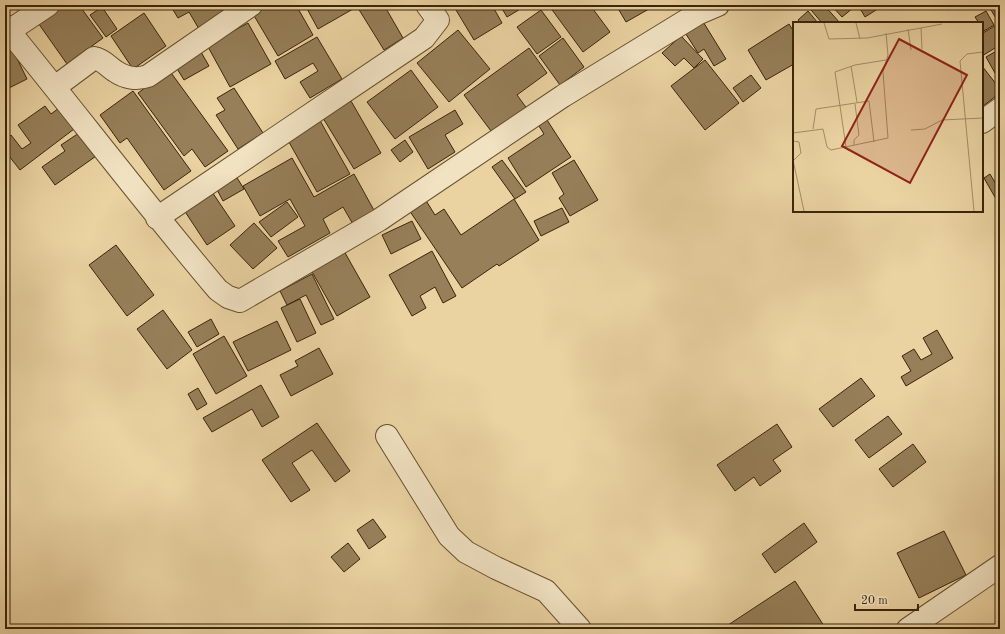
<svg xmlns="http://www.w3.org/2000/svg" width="1005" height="634" font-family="'Old Standard TT',serif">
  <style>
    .building { fill: #967f59; stroke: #3b250a }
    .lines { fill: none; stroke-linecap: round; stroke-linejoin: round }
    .minor-casing { stroke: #675030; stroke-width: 24 }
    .minor { stroke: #f1e2c2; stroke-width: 22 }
    .inset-road { fill: none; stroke: #a48d65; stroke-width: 1 }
    .view { fill: #8f2418; fill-opacity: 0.15; stroke: #8f2418; stroke-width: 2 }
    .inset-edge { fill: none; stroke: #3b250a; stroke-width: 2 }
  </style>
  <rect width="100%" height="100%" fill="#ead2a1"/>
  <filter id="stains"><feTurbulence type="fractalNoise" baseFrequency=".005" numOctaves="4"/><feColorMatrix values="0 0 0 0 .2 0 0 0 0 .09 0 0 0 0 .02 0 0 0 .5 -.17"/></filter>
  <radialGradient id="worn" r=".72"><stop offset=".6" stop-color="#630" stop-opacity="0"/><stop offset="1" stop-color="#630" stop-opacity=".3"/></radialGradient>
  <path class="building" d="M 57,5 L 79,5 L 103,38 L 67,64 L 36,20 Z
    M 86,5 L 97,5 L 89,10 Z
    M 170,5 L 229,5 L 232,10 L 199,29 L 189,12 L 178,18 Z
    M 268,5 L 296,5 L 313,35 L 278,56 L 253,14 Z
    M 305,5 L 350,5 L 353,9 L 318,29 Z
    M 363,5 L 384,5 L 403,38 L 384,50 L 358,8 Z
    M 453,5 L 492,5 L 502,23 L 474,40 Z
    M 500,5 L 527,5 L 507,17 Z
    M 552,5 L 590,5 L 610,32 L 583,52 L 550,7 Z
    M 616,5 L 656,5 L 626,22 Z
    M 816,5 L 824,5 L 840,23 L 822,23 L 811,10 Z
    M 831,5 L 850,5 L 853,8 L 842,17 Z
    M 858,5 L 884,5 L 865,17 Z
    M 944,5 L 957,5 L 947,10 Z
    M 988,5 L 1000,5 L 1000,25 Z
    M 102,7 L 117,29 L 106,37 L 90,15 Z
    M 541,10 L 561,37 L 537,54 L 517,27 Z
    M 808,11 L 818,23 L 800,23 L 798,20 Z
    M 986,11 L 994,25 L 984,31 L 982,23 L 979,23 L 975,17 Z
    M 144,13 L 166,46 L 133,69 L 111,36 Z
    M 702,20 L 726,59 L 714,66 L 704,49 L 698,53 L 684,31 Z
    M 248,23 L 271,64 L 230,87 L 207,45 Z
    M 789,24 L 794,32 L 794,64 L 766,80 L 748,50 Z
    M 998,24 L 1000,27 L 1000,45 L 982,56 L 982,31 L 983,33 Z
    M 458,30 L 490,69 L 449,102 L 417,63 Z
    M 681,36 L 703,59 L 694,68 L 684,58 L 675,66 L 662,53 Z
    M 317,37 L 342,79 L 310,98 L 300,82 L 318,71 L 313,63 L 285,79 L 275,61 Z
    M 563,38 L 584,67 L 560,85 L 539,56 Z
    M 8,40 L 27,79 L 5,90 L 5,42 Z
    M 529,48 L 547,73 L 517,95 L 528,110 L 494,135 L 464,95 Z
    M 1000,49 L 1000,82 L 986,57 Z
    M 201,52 L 209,66 L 184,80 L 176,67 Z
    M 705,60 L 739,103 L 705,130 L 671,86 Z
    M 982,66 L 1000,89 L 1000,93 L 983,106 Z
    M 169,70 L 228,151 L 205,167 L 192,149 L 184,156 L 138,93 Z
    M 411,70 L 438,107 L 395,139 L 367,102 Z
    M 751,75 L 761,88 L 743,102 L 733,88 Z
    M 234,88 L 263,133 L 238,149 L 216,115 L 225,110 L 217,98 Z
    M 133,91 L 191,171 L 164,190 L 127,138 L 120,143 L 100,115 Z
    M 351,101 L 381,153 L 354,169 L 323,118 Z
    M 63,105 L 78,126 L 20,170 L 5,151 L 5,140 L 11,135 L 22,149 L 31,143 L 18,125 L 45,106 L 51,114 Z
    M 455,110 L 463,124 L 445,135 L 455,152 L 428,169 L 409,137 Z
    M 318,117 L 350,174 L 317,192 L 285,135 Z
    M 547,120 L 571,157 L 526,187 L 508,158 L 544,134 L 539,126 Z
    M 82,131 L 99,154 L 55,185 L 42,167 L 65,151 L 61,145 Z
    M 405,140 L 413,152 L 400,162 L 391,150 Z
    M 292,158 L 314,197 L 354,174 L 376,214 L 354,226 L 343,207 L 323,219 L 330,233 L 288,257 L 278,241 L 305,226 L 290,199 L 260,216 L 243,186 Z
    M 502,160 L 526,192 L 515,199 L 492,167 Z
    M 574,160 L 598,200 L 570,216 L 559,198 L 564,194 L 552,173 Z
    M 234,173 L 244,189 L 223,201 L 214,184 Z
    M 990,174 L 1000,191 L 1000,206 L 984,178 Z
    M 208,186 L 235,226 L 207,245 L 180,204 Z
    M 425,199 L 435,215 L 444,209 L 461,235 L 514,199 L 539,240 L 499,266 L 497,264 L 462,288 L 409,210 Z
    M 287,202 L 298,217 L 271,237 L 259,222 Z
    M 562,208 L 569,222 L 541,236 L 534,221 Z
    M 412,221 L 421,239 L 391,254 L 382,235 Z
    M 254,223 L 277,248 L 253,269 L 230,245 Z
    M 116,245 L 154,295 L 127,316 L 89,265 Z
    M 344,251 L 370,297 L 337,316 L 311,270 Z
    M 432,251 L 456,296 L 443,303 L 435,287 L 420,296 L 426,308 L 412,316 L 389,275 Z
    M 312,274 L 334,319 L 321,325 L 306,295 L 287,305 L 280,291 Z
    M 300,299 L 316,333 L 297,342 L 281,308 Z
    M 163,310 L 192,350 L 167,369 L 137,329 Z
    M 211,319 L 219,334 L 197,347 L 188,332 Z
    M 277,321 L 291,350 L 248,371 L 233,342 Z
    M 937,330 L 953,358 L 906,386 L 901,377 L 911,371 L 902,356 L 914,349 L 921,360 L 932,354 L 923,338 Z
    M 224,336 L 247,376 L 216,394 L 193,354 Z
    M 319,348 L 333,374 L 291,396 L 280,375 L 298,366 L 295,361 Z
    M 861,378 L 875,396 L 833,427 L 819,409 Z
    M 261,385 L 279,417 L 262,427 L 252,409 L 212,432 L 203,418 Z
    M 198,388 L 207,404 L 197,410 L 188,394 Z
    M 888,416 L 902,434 L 869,458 L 855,440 Z
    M 317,423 L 350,471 L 335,482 L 312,450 L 292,463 L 310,490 L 291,502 L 262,460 Z
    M 777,424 L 792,447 L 773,460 L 781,471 L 760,486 L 754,477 L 735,491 L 717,465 Z
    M 913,444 L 926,462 L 893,487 L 879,469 Z
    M 373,519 L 386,537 L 369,549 L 357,530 Z
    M 804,523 L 817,542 L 775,573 L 762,554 Z
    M 944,531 L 966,575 L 919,598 L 897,553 Z
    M 348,543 L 360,559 L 344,572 L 331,557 Z
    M 795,581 L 826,629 L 722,629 Z"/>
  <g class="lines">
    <defs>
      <path id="minor" d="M 5,26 C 77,114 145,204 218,290 L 228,297 L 240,301 L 379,220 L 563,96 L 697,14 L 718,5
        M 9,31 L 48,5
        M 55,87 L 94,58 C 104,60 107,66 115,71 C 125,78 137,80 148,76 L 251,5
        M 982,122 L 1000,109
        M 157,218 L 424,38 L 438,20 L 427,5
        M 387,436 L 449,536 L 466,552 L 496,568 L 546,591 L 580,629
        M 908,629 L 1000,566"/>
    </defs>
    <use href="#minor" class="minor-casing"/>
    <use href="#minor" class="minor"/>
  </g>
  <g transform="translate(793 22)">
    <rect width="190" height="190" fill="#ead2a1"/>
    <path class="inset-road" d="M 31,1 L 36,17 L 74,16 L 149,2M 63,1 L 67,17M 128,6 L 129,27M 115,7 L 118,28M 58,44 L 64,80M 20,107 L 23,87 L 76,79 L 81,120M 118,108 L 132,107 L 149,98 L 190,96M 0,111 L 30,107 L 34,125 L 38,128 L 95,116 L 90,50 L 95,33 L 93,11M 0,119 L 6,120 L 8,131 L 0,139M 61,123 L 61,118 L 66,113 L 62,82M 53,125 L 42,50 L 62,43 L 93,38M 0,138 L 11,189M 181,189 L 167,39 L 174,32 L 190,30"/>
    <path class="view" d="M 106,17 L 174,53 L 117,161 L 49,124 Z"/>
    <rect width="190" height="190" class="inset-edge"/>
  </g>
  <rect width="1005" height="634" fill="none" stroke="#ead2a1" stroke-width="20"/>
  <rect x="6" y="6" width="993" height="622" fill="none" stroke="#3b250a" stroke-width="2"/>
  <rect x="10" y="10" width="985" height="614" fill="none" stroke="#3b250a"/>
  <path d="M855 604v6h63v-6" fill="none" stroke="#3b250a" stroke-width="2"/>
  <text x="861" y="604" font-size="12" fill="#3b250a" stroke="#f1e2c2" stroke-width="3" paint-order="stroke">20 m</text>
  <rect width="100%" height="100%" filter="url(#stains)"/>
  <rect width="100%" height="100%" fill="url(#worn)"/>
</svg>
